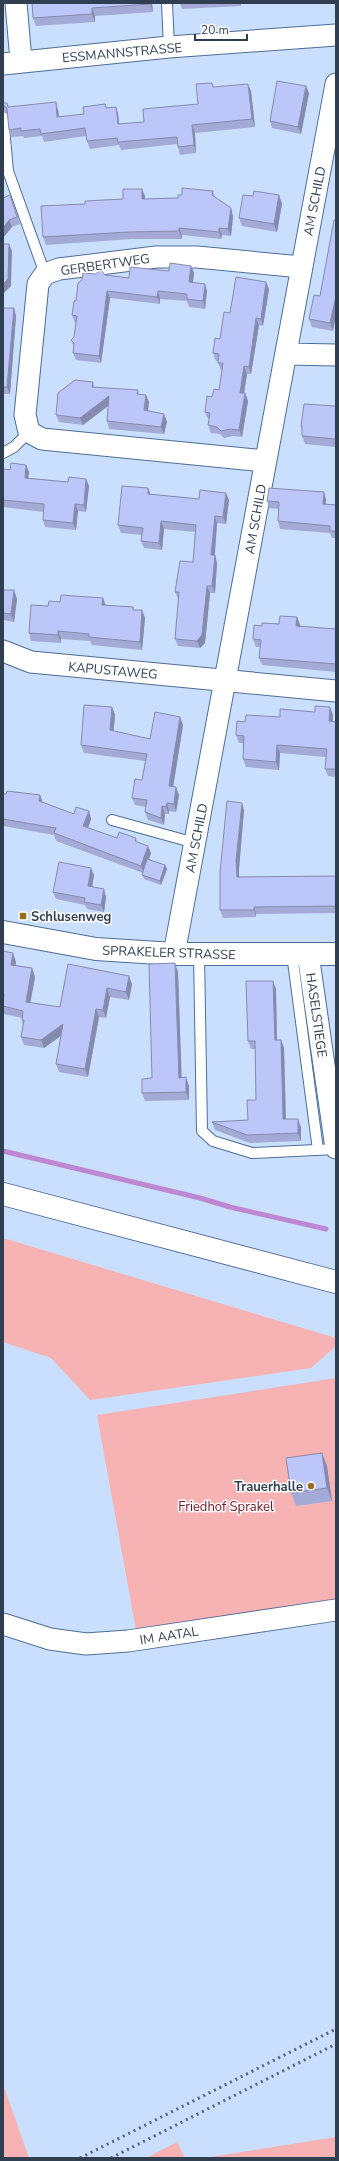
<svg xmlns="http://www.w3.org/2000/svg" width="339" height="2161" font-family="'Nunito Sans',sans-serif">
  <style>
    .green { fill: #f7b2b4 }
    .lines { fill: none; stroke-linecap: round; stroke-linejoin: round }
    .stream { stroke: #be87d1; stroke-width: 5 }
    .service-casing { stroke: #4e6d99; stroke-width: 12 }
    .minor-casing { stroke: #4e6d99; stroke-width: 23 }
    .tertiary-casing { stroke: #4e6d99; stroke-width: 24 }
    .secondary-casing { stroke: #4e6d99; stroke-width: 24 }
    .service { stroke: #fff; stroke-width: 10 }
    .minor { stroke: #fff; stroke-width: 21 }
    .tertiary { stroke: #fff; stroke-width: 22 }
    .secondary { stroke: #fff; stroke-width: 22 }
    .rail { stroke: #55647b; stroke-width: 3; stroke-dasharray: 2 4; stroke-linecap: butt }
    .wall { fill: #a3aad6 }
    .shaded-wall { fill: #848bae }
    .building { fill: #bdc6f9; stroke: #848bae }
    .poi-dot { fill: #986c1a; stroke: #fff; stroke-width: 1.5 }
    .labels { text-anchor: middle; stroke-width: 3; stroke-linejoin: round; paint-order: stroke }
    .street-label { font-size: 13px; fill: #303e52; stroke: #fff }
    .poi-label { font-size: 13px; font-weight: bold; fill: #303e52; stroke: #fff; text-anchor: start }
    .park-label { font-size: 13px; fill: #6d1524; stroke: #fff }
  </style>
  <rect width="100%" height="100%" fill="#cadffd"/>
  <path class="green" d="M 3,1238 L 336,1338 L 336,1346 L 311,1368 L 90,1400 L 51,1358 L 3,1342 Z
    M 336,1378 L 336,1599 L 136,1630 L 97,1415 Z
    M 3,2084 L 29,2158 L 3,2158 Z
    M 336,2137 L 336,2158 L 204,2158 Z
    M 177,2142 L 185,2158 L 146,2158 Z"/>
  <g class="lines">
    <path class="stream" d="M 3,1151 L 200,1198 L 230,1207 L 326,1229"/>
    <defs>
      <path id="service" d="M 167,3 L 169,47
        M 3,117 L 8,171 L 45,274
        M 3,453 L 14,447 L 29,432
        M 112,820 L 195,843
        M 199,954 L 202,1131 L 213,1141 L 252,1153 L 336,1149
        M 292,954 L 318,1150"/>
      <path id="minor" d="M 16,3 L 21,61
        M 3,64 L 169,47 L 336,35
        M 286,354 L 336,355
        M 265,461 L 42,439 L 29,432 L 25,415 L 38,284 L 45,274 L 59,269 L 156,257 L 197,257 L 301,267
        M 3,651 L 31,662 L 336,691
        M 174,954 L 336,84
        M 308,954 L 336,1148
        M 3,1624 L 50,1639 L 86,1644 L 128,1641 L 336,1610"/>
      <path id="tertiary" d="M 3,932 L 96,949 L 174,954 L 336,954"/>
      <path id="secondary" d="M 3,1194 L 336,1282"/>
    </defs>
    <use href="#service" class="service-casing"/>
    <use href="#minor" class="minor-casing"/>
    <use href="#tertiary" class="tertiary-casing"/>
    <use href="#secondary" class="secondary-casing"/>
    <use href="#service" class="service"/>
    <use href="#minor" class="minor"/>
    <use href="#tertiary" class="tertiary"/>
    <use href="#secondary" class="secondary"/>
    <path class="rail" d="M 80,2158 L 336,2029
      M 111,2158 L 336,2044"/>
  </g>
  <path class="wall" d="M 32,3 L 152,3 L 153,12 L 95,16 L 95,22 L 36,26 L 33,18 Z
    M 180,3 L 241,3 L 241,6 L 182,9 Z
    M 214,87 L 251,91 L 255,127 L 195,133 L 196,153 L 180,155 L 178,147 L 177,144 L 121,150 L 119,145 L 90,149 L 87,141 L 86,136 L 44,142 L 42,136 L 24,138 L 23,136 L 11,137 L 9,130 L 7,114 L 3,111 L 3,103 L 9,107 L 58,110 L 59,117 L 84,114 L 105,104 L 107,108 L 116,107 L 118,114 L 119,124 L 144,122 L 198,104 Z
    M 309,93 L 301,134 L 272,128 L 270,121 Z
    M 213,191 L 215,197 L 233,216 L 231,236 L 222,235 L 221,239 L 182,235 L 182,239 L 132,239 L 46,245 L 43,237 L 85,204 L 145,196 L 145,199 L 178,198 L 182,195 Z
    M 10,195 L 20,224 L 12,227 L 3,238 L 3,198 Z
    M 279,195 L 282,204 L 277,232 L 242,226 L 239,218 Z
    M 336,220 L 333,331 L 312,327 L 309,319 L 320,296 Z
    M 191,266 L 194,273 L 193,282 L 207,291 L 205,309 L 189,307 L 187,301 L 160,299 L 160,304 L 110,298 L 101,363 L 76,360 L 73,353 L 74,347 L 71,340 L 74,337 L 76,323 L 75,323 L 72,315 L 76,301 L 105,275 L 129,278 L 169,271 Z
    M 269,289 L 263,326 L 259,325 L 251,374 L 247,374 L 244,393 L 245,393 L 248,401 L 242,437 L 233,436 L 224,438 L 220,434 L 211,433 L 208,425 L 209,419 L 208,419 L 205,412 L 212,397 L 219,390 L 222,370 L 221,370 L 218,363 L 218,361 L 216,361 L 213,353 L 220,339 L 230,313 Z
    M 3,308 L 14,308 L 16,316 L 10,394 L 3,394 Z
    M 93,382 L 95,388 L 138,390 L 139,394 L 149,402 L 148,411 L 164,414 L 167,422 L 164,434 L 109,429 L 107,421 L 108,406 L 83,425 L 59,422 L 56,415 Z
    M 336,406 L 336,447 L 305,444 L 302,436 L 302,430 L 301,426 Z
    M 26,465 L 29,472 L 28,478 L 68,482 L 86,479 L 89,486 L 86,512 L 78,511 L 76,530 L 45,527 L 43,520 L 43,512 L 3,507 L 3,469 L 10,470 Z
    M 148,488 L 150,494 L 199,499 L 229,500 L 226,524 L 217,523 L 215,555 L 217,563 L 215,593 L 210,593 L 205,643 L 200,648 L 178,646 L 175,639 L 179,599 L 178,599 L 175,592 L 193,562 L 195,532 L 164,529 L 162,550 L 144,548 L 141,541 L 142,535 L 121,533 L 118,525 Z
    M 326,499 L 326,504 L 336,505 L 336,538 L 332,538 L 330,533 L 280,529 L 278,521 L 279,509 L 269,508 L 267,501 Z
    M 3,590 L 17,599 L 14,622 L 3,620 Z
    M 105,605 L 133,607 L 134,610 L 142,610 L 145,618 L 142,650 L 92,645 L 90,641 L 61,639 L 61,643 L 31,641 L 29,633 L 48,606 Z
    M 297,617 L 300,626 L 336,629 L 336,672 L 262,665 L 259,658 L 260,647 L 256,647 L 253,639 L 262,626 L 279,624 Z
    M 112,707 L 115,715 L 113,731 L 150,739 L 183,725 L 173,787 L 179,795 L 176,812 L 169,811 L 169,814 L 165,814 L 164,825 L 148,820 L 145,812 L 146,807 L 135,805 L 132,798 L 142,780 L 145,761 L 84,753 L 81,745 Z
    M 315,712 L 333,715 L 333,722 L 336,722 L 336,777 L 328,776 L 325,769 L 326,757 L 280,753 L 279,770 L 246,767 L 243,759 L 243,743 L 239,743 L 236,735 L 245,722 Z
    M 3,794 L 43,802 L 74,814 L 89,811 L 91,819 L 88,828 L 117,838 L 136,838 L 137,842 L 151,853 L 149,859 L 165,865 L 167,869 L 161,885 L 144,879 L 142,875 L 143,873 L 56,841 L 54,835 L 3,826 Z
    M 244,810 L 239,869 L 239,877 L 336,876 L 336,913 L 256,914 L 256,917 L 223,918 L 220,910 Z
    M 94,875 L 92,887 L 106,897 L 104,912 L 87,909 L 85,905 L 56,899 L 53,892 Z
    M 3,951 L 16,962 L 16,965 L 32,968 L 35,977 L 30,1003 L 60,1007 L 68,964 L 132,984 L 129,1000 L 110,997 L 106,1018 L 99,1017 L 88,1077 L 59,1072 L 56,1064 L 61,1036 L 44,1048 L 24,1045 L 21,1037 L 23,1025 L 22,1020 L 22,1018 L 4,1014 L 3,1011 Z
    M 178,972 L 181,1078 L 189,1086 L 189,1100 L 145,1101 L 142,1093 L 152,1078 Z
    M 276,989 L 277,1040 L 281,1040 L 284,1048 L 286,1119 L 301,1127 L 301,1141 L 250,1143 L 215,1130 L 212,1122 L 248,1120 L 256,1100 L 255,1049 L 251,1049 L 248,1041 Z
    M 327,1466 L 332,1501 L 296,1506 L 291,1493 Z"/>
  <path class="shaded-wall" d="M 150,3 L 152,3 L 153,12 L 150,4 Z
    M 92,8 L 95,16 L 95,22 L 92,14 Z
    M 248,84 L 251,91 L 255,127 L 252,119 Z
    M 306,86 L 309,93 L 301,134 L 298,127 Z
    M 56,102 L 58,110 L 60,124 L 57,117 Z
    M 116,107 L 118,114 L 120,131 L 118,124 Z
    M 192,125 L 195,133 L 196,153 L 194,145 Z
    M 142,189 L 145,196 L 145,206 L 142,199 Z
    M 279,195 L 282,204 L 277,232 L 274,224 Z
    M 231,208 L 233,216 L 231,236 L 228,229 Z
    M 9,220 L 12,227 L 3,238 L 3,228 Z
    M 179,228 L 182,235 L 182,239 L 179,231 Z
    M 219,228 L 222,235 L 221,239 L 219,232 Z
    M 9,244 L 12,251 L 11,286 L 3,294 L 3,284 Z
    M 191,266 L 194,273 L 192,289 L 189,282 Z
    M 266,282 L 269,289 L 263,326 L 261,319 Z
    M 205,284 L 207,291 L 205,309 L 203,301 Z
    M 107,291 L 110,298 L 101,363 L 99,356 Z
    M 158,291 L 160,299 L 160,304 L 157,297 Z
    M 336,296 L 336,316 L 333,331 L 330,323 Z
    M 14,308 L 16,316 L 10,394 L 7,387 Z
    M 256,318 L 259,325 L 251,374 L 249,367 Z
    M 244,366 L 247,374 L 243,400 L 240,393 Z
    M 245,393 L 248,401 L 242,437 L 239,430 Z
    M 146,395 L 149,402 L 147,418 L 144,410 Z
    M 109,396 L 112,403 L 83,425 L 80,418 Z
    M 164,414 L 167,422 L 164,434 L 161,427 Z
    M 26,465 L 29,472 L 27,486 L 25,478 Z
    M 86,479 L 89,486 L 86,512 L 84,505 Z
    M 148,488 L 151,496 L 148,494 Z
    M 324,492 L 326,499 L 325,511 L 323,504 Z
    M 226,493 L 229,500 L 226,524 L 223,517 Z
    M 75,504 L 78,511 L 76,530 L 73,523 Z
    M 215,516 L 217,523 L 214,563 L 211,555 Z
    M 161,521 L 164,529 L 162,550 L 159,543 Z
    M 215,555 L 217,563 L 215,593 L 212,586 Z
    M 207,586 L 210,593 L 205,643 L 200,648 L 197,641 Z
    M 14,590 L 17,599 L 14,622 L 11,614 Z
    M 103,598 L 106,606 L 102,605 Z
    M 142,610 L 145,618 L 142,650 L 140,642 Z
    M 297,617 L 300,625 L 299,634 L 296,626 Z
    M 58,631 L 61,639 L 61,643 L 58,635 Z
    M 112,707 L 115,715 L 113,738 L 110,730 Z
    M 330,707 L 333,715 L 332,729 L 329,721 Z
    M 180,717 L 183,725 L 172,794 L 169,786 Z
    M 277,745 L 280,753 L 279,770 L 276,762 Z
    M 176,787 L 179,795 L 176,812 L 174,804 Z
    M 40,795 L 43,803 L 39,801 Z
    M 167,803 L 169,811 L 169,814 L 166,807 Z
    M 242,803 L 244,810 L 239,869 L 239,884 L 237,877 L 236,861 Z
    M 162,806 L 165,814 L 164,825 L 161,818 Z
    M 89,811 L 91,819 L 86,834 L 83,826 Z
    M 148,846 L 151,853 L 144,873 L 141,866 Z
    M 165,865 L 167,869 L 161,885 L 160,881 Z
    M 91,868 L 94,875 L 91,894 L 88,886 Z
    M 104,889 L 106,897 L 104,912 L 101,905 Z
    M 254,907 L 256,914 L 256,917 L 254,910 Z
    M 13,953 L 16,962 L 14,973 L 11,965 Z
    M 175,963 L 178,972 L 182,1086 L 179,1078 Z
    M 32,968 L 35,977 L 29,1010 L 26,1002 Z
    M 129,976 L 132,984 L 129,1000 L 126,992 Z
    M 273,981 L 276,989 L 277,1048 L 275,1040 Z
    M 107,988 L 110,997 L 106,1018 L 103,1010 Z
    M 96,1009 L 99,1017 L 88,1077 L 85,1069 Z
    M 63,1024 L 66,1032 L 44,1048 L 41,1040 Z
    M 281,1040 L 284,1048 L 286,1127 L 283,1119 Z
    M 186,1077 L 189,1086 L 189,1100 L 186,1092 Z
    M 298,1119 L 301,1127 L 301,1141 L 298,1133 Z
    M 322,1453 L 327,1466 L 332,1501 L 327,1488 Z"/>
  <path class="building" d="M 32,3 L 150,3 L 150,4 L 92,8 L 92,14 L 33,18 Z
    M 277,81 L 306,86 L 298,127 L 270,121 Z
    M 212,83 L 213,87 L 248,84 L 252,119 L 192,125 L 194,145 L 178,147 L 177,137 L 118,142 L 117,138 L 87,141 L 85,128 L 41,134 L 40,129 L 21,131 L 21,128 L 9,130 L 7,108 L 3,105 L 3,103 L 7,103 L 8,107 L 56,102 L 57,117 L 84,114 L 83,107 L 105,104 L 106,108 L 116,107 L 118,124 L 144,122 L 143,109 L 198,104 L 196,84 Z
    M 182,188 L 213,191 L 212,195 L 231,208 L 228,229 L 219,228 L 219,232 L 179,228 L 179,231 L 129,232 L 43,237 L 41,206 L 85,204 L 85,201 L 123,199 L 123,189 L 142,189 L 142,199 L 178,198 L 178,195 L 182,195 Z
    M 254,191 L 279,195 L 274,224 L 239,218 L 243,195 L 253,196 Z
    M 10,195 L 17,217 L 9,220 L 3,228 L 3,198 Z
    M 334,220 L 336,220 L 336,296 L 330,323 L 309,319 L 314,295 L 320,296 Z
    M 3,244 L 9,244 L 8,279 L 3,284 Z
    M 170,263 L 191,266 L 189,282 L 205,284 L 203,301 L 187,299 L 187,294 L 158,291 L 157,297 L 107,291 L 99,356 L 73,353 L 74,343 L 71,340 L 74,337 L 77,316 L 72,315 L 74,301 L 76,301 L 78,283 L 82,280 L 83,273 L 96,274 L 101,270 L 105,275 L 129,278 L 130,267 L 169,271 Z
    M 236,277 L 266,282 L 261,319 L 256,318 L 249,367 L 244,366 L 240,393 L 245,393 L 239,430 L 230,429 L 221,431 L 217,427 L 208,425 L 210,413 L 205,412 L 207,396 L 212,397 L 214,389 L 219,390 L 223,363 L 218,363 L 219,354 L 213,353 L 215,338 L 220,339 L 224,312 L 230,313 Z
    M 3,308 L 14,308 L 7,387 L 3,387 Z
    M 75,380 L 93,382 L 92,387 L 138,390 L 137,394 L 146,395 L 144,410 L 164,414 L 161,427 L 107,421 L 109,396 L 80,418 L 56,415 L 58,393 Z
    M 304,404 L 336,406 L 336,439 L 302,436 L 302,426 L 301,426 Z
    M 11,463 L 26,465 L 25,478 L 68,482 L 69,477 L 86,479 L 84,505 L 75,504 L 73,523 L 43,520 L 44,504 L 3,500 L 3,469 L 10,470 Z
    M 122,486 L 148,488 L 148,494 L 199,499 L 200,490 L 226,493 L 223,517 L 215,516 L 211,555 L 215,555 L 212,586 L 207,586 L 202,635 L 197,641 L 175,639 L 179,592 L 175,592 L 180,561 L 193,562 L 196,525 L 161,521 L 159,543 L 141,541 L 143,528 L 118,525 Z
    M 269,488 L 324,492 L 323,504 L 336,505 L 336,531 L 330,531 L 330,526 L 278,521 L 279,502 L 267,501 Z
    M 3,590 L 14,590 L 11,614 L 3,613 Z
    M 61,595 L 103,598 L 102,605 L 133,607 L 133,610 L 142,610 L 140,642 L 89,637 L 89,634 L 58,631 L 58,635 L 29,633 L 31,605 L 48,606 L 49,601 L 60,602 Z
    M 280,616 L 297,617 L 296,626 L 336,629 L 336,664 L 259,658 L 261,640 L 253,639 L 254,625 L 262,626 L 262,623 L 279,624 Z
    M 84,705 L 112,707 L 110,730 L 150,739 L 155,712 L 180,717 L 169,786 L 176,787 L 174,804 L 167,803 L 166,807 L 162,806 L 161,818 L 145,812 L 147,800 L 132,798 L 135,779 L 142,780 L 147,754 L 81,745 Z
    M 315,706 L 330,707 L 329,721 L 336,722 L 336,769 L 325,769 L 327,749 L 277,745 L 276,762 L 243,759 L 244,736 L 236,735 L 237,721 L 245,722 L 246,715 L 280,717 L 280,709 L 315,712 Z
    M 7,791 L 40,795 L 39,801 L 74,814 L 76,807 L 89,811 L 83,826 L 117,838 L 119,832 L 136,838 L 135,841 L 148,846 L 141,866 L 54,833 L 56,828 L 3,819 L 3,794 L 6,794 Z
    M 227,801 L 242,803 L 236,861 L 237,877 L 336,876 L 336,906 L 254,907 L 254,910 L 220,910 L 220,872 Z
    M 147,859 L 165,865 L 160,881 L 142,875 Z
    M 59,862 L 91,868 L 88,886 L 104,889 L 101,905 L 84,902 L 85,898 L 53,892 Z
    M 3,951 L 13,953 L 11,965 L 32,968 L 26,1002 L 60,1007 L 68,964 L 129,976 L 126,992 L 107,988 L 103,1010 L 96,1009 L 85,1069 L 56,1064 L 63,1024 L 41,1040 L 21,1037 L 24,1020 L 22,1020 L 23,1011 L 3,1006 L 4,994 L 3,994 Z
    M 175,963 L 179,1078 L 186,1077 L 186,1092 L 142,1093 L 142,1079 L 152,1078 L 149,964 Z
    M 246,981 L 273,981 L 275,1040 L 281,1040 L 283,1119 L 298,1119 L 298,1133 L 247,1135 L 212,1122 L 248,1120 L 247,1100 L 256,1100 L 255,1041 L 248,1041 Z
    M 322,1453 L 327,1488 L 291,1493 L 286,1458 Z"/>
  <g class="poi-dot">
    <rect x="19" y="912" width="8" height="8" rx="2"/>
    <circle cx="311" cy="1486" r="4"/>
  </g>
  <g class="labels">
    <g class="street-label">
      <text transform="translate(122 52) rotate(-5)" y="5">ESSMANNSTRASSE</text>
      <text transform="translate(314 201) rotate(-79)" y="5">AM SCHILD</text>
      <text transform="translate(105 264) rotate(-8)" y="5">GERBERTWEG</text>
      <text transform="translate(255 519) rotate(-80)" y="5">AM SCHILD</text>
      <text transform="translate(113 670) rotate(5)" y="5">KAPUSTAWEG</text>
      <text transform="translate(196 838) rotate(-79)" y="5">AM SCHILD</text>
      <text transform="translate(169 952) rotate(2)" y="5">SPRAKELER STRASSE</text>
      <text transform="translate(317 1015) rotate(82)" y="5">HASELSTIEGE</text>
      <text transform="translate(169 1635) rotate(-9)" y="5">IM AATAL</text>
    </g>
    <g class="poi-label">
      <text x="31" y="921">Schlusenweg</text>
      <text x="303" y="1491" text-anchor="end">Trauerhalle</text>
    </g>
    <g class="park-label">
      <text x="226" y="1511">Friedhof Sprakel</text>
    </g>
  </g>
  <rect width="339" height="2161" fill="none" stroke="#303e52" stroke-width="8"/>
  <path d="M195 34v6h52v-6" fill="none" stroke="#303e52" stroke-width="2"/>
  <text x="201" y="34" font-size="12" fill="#303e52" stroke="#ffffff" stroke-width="3" paint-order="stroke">20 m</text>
</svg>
